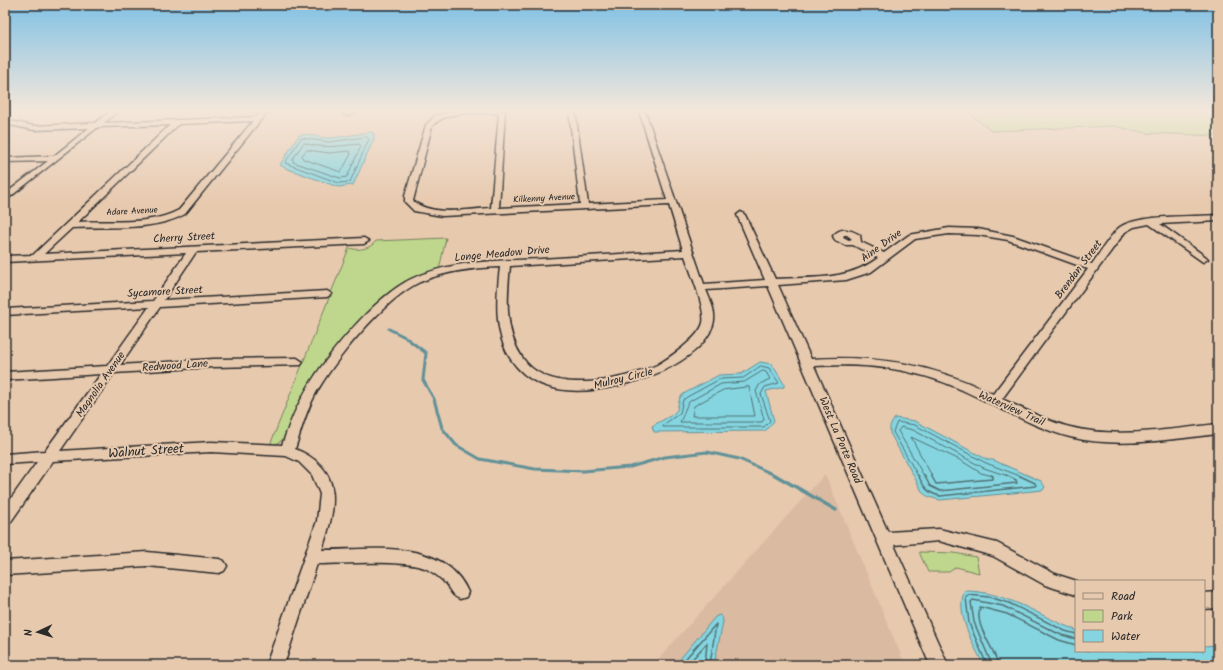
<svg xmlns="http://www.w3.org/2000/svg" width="1223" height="670" font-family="Kalam,sans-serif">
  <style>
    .built { fill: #dabaa1 }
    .green { fill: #bfd78d; stroke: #75815c }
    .water { fill: #85d5e0; stroke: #619198 }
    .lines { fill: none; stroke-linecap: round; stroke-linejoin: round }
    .shore-far1 { stroke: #4f6f73; stroke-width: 1 }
    .shore { stroke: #4f6f73; stroke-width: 1.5 }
    .stream-far1 { stroke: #619198; stroke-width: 3 }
    .stream { stroke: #619198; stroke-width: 3.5 }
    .minor-casing { stroke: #2b2b2b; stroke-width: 3 }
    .minor { fill: #e7c9ae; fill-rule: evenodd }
    .labels { text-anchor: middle; stroke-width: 4; stroke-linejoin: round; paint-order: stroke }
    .far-street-label { font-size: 9px; fill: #2b2b2b; stroke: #e7c9ae }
    .street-label { font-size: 11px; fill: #2b2b2b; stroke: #e7c9ae }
    .near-street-label { font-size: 13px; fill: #2b2b2b; stroke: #e7c9ae }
  </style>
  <rect width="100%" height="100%" fill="#e7c9ae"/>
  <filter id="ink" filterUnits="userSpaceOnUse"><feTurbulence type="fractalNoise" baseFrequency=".025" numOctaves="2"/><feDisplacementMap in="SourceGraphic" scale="8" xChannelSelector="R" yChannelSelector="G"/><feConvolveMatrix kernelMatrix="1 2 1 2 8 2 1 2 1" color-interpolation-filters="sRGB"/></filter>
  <g filter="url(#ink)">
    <path class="built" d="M 825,474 L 905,665 L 653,665 Z"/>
    <path class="green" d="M 967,111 L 1218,111 L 1218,136 L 1147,133 L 1113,126 L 991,131 Z
      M 446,238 L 439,270 L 379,305 L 317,371 L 303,395 L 284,439 L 276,444 L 270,445 L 349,248 C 359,251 370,249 376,241 Z
      M 919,552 L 954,553 L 976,557 L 979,573 L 956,567 L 949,572 L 928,572 Z"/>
    <path class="water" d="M 370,132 L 374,133 L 374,139 L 353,185 L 338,187 L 285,168 L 280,165 L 299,135 C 309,133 319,138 330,138 C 344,137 356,134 370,132 Z
      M 760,362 L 772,364 L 784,384 L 784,387 L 766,391 L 774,421 L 765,431 L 654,432 L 652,426 L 672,415 L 677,410 L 680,397 L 685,393 L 719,375 L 741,374 Z
      M 895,418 L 915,421 L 988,460 L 993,460 L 1041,481 L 1045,487 L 1043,490 L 940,500 L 929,497 L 923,493 L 890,433 L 890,426 Z
      M 965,591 C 1007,591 1038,616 1076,630 L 1076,651 L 1204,651 L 1204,646 L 1218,645 L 1218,665 L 984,665 C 974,647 954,611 965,591 Z
      M 719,615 L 722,617 L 723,622 L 714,665 L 675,665 L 715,617 Z"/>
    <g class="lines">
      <path class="shore-far1" d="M 367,137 L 369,139 L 350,182 L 339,183 L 285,163 L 301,138 L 329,142 Z
        M 304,143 C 322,149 340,146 359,144 L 361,146 L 347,177 L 340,178 L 293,162 L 293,159 Z
        M 307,150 L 329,153 L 349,151 L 351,154 L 341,172 L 303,159 L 302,156 Z
        M 761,366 L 769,368 L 779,383 L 765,387 L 761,394 L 770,421 L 764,427 L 663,427 L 663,425 L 680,413 L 683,400 L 687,397 L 720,379 L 743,378 Z
        M 763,371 L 766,372 L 770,379 L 760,384 L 756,391 L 764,419 L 762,422 L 680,422 C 684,415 685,406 690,401 L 721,384 L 744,382 Z
        M 749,387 L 755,416 L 692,416 L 694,406 L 723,390 Z
        M 918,476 L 893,432 L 897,422 L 915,425 L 986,463 L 1020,476
        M 924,476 L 898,431 L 901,427 L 913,430 L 984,468 L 1008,476
        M 932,476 L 911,437 L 960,460 L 981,473 L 993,476"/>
      <path class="shore" d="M 918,475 C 924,487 927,493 940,496 L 1036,486 L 1035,483 L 1018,475
        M 924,475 L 930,486 L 940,491 L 1017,483 L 1016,480 L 1006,475
        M 931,475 L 936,484 L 993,479 L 993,476 L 991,475
        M 680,665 L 716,624 L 710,665
        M 687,665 L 707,643 L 705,665
        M 987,665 L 969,623 L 966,598 L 968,595 L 989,597 L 1009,603 L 1065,631 L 1076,634
        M 992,665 L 974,622 L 971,602 L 973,600 L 1003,606 L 1059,634 L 1076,639
        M 998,665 C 994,645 974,628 980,607 L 1007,614 L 1059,640 L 1076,645"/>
      <path class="stream-far1" d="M 389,329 L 405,337 L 426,353 L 423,380 L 434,399 L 442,428 L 456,445 L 480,459 L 535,469 L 583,471 L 630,467 L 665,457 L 707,452 L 739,459 L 777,476"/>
      <path class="stream" d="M 775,475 L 836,510"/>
      <defs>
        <path id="minor" d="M 111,111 L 118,111 L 104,123 L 256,117 L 262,111 L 268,111 L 185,214 C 153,232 108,226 72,228 L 44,254 L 364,238 L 369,241 L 364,244 L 196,252 L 164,300 L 327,291 L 332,294 L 327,297 L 160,307 L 120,365 L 213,359 L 297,358 L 303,362 L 301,365 L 213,367 L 114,373 L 60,451 L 211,442 L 282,445 C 288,429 293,413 302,398 C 321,361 374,297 411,279 C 452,260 497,261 541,259 C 589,256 636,253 683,250 L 669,205 L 442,216 L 414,211 L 405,202 L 405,196 L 426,125 L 436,115 L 457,111 L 505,111 L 499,208 L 580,204 L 569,111 L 575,111 L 588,204 L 667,200 L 639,111 L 645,111 L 704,284 L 765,280 L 737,215 L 741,212 L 745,215 L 775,279 C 812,277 847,281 878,258 L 853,245 L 845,245 L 835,240 L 833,236 C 841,226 851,230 860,235 L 861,242 L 884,253 L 909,235 L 949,228 L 978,229 L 1013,236 L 1092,264 C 1099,254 1111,234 1120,227 C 1140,214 1193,217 1218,215 L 1218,221 L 1160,224 L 1206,257 L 1208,259 L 1203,262 L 1149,224 L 1134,227 L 1125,232 L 1002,399 C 1024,409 1046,421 1070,427 C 1117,439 1170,429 1218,424 L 1218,434 C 1170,439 1118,449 1070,437 C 1032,427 998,406 962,390 C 915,368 866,363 814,366 L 888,532 L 939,529 L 997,543 L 1055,574 L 1077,581 L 1076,595 L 1045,585 L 993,556 L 939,541 L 894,545 L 948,665 L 930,665 L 768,286 L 706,290 C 710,300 717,313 713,325 C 698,371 601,398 558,389 C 542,386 527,379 516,366 C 493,339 496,300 500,267 C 472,268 446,271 420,282 C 384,299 332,363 314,397 C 305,414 301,431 295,449 C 345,469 336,508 322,550 C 371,550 444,537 468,592 L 466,597 L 460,599 C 452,596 451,591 446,584 C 441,578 434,573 427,569 C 406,559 343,564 317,564 L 284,665 L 266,665 L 317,521 L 320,494 L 312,475 L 299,462 L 286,456 L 211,452 L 53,461 L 10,523 L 5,525 L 5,507 L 37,462 L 5,464 L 5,454 L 45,451 L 101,374 L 5,380 L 5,372 L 107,366 L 149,307 L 5,315 L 5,309 L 153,301 L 186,253 L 5,262 L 5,256 L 33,255 L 170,125 L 98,127 L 5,201 L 5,194 L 48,161 L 5,162 L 5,158 L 54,156 L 89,128 L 34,130 L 5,124 L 5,120 L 34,126 L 95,123 ZM 499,113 L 491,208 C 468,209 432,217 413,201 L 432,126 C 448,109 477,114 499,113 ZM 253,121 L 179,210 C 150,226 110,220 78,222 L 179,124 ZM 949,234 L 978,235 L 1008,240 L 1088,269 L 993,394 C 932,364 878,355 811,359 L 778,285 L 846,280 L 871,272 L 915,239 ZM 844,235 L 847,235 L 852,239 L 849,240 L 843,237 ZM 685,256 C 690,271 706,309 703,323 C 700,333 690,341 682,348 C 674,354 666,360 657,365 C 621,381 548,397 522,357 C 504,330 507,296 510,266 Z
          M 351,111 L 360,111 L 346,116 L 343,114 Z
          M 147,552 L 219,559 L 224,561 L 227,566 L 224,571 L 219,573 L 147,566 L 5,575 L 5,561 Z
          M 1218,592 L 1218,608 L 1204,609 L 1204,593 Z"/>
      </defs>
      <use href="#minor" class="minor-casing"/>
      <use href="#minor" class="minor"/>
    </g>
  </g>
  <linearGradient id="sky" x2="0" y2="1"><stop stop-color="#80c1e5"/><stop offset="0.54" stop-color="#f4e7db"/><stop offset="1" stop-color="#f4e7db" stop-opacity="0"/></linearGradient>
  <rect width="1223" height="204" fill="url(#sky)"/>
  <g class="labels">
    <g class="far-street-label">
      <text transform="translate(544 198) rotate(-3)" y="3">Kilkenny Avenue</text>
      <text transform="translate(132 211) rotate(-3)" y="3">Adare Avenue</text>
    </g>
    <g class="street-label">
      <text transform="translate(184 237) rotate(-3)" y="4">Cherry Street</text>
      <text transform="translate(881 245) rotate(-36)" y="4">Aine Drive</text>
      <text transform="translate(502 253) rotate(-5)" y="4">Longe Meadow Drive</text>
      <text transform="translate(1078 269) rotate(-53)" y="4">Brendan Street</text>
      <text transform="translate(165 291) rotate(-3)" y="4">Sycamore Street</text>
      <text transform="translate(175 365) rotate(-4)" y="4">Redwood Lane</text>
      <text transform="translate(623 378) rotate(-14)" y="4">Mulroy Circle</text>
      <text transform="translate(100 384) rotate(-55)" y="4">Magnolia Avenue</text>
      <text transform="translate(1012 408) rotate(24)" y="4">Waterview Trail</text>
      <text transform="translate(841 440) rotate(67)" y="4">West La Porte Road</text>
    </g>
    <g class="near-street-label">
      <text transform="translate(146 450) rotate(-4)" y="5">Walnut Street</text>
    </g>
  </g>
  <rect width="1223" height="670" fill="none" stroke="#e7c9ae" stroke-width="20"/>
  <rect x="10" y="10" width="1203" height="650" fill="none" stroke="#2b2b2b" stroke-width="1.5" filter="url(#ink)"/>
  <rect x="1075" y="580" width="130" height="72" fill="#e7c9ae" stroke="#9c8a7a"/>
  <rect x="1083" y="593" width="20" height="6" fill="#e7c9ae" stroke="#9c8a7a"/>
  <text x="1111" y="600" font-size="12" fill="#2b2b2b">Road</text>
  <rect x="1083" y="610" width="20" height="12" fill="#bfd78d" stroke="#9c8a7a"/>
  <text x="1111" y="620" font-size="12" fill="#2b2b2b">Park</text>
  <rect x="1083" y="630" width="20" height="12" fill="#85d5e0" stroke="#9c8a7a"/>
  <text x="1111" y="640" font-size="12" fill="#2b2b2b">Water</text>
  <g transform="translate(38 632) rotate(266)" stroke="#e7c9ae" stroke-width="3" paint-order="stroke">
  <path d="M0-3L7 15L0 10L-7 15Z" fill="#2b2b2b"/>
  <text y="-6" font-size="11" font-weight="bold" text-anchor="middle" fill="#2b2b2b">N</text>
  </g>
</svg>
